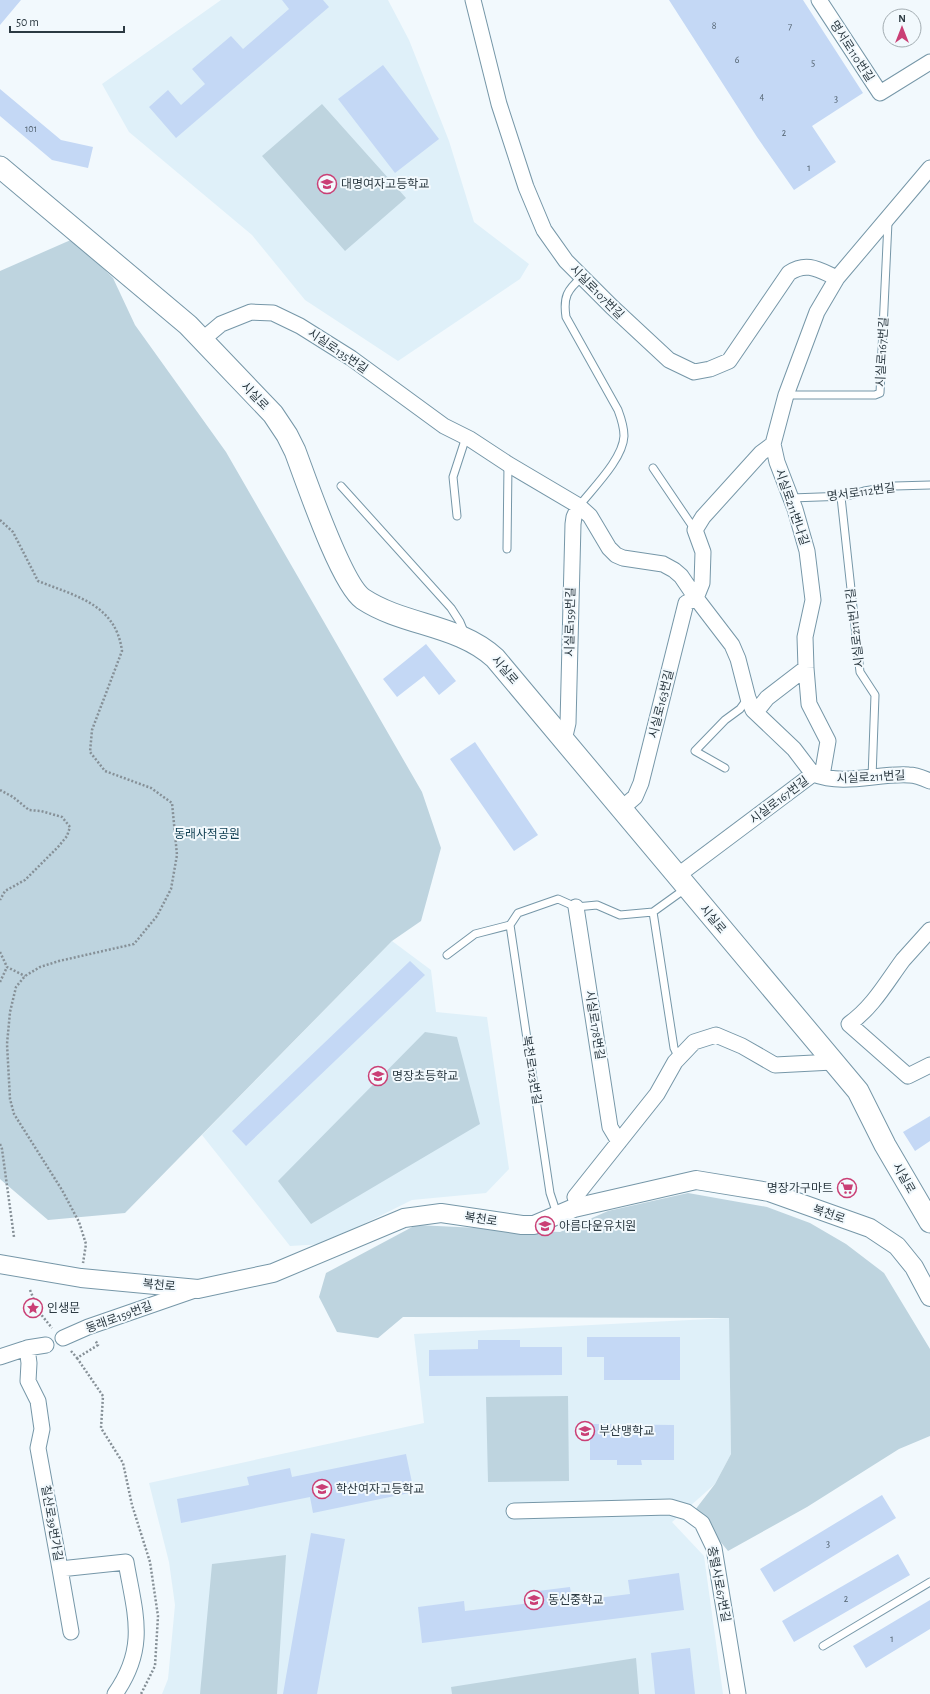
<svg xmlns="http://www.w3.org/2000/svg" width="930" height="1694" font-family="'Alegreya Sans','Noto Sans KR',sans-serif">
  <style>
    .built { fill: #dff0f9 }
    .green { fill: #bed4df }
    .building { fill: #c4d8f5 }
    .lines { fill: none; stroke-linecap: round; stroke-linejoin: round }
    .service-casing { stroke: #7697a8; stroke-width: 9 }
    .minor-casing { stroke: #7697a8; stroke-width: 17 }
    .tertiary-casing { stroke: #7697a8; stroke-width: 20 }
    .secondary-casing { stroke: #7697a8; stroke-width: 23 }
    .path { stroke: #869097; stroke-width: 2.5; stroke-dasharray: 2 2; stroke-linecap: butt }
    .service { stroke: #fff; stroke-width: 7 }
    .minor { stroke: #fff; stroke-width: 15 }
    .tertiary { stroke: #fff; stroke-width: 18 }
    .secondary { stroke: #fff; stroke-width: 21 }
    .labels { text-anchor: middle; stroke-width: 4; stroke-linejoin: round; paint-order: stroke }
    .number-label { font-size: 10px; fill: #52626f }
    .street-label { font-size: 12px; fill: #2c3a42; stroke: #f2f9fd }
    .poi-label { font-size: 12px; fill: #2c3a42; stroke: #f2f9fd; text-anchor: start }
    .park-label { font-size: 12px; fill: #124054; stroke: #f2f9fd }
  </style>
  <rect width="100%" height="100%" fill="#f2f9fd"/>
  <path class="built" d="M 221,0 L 388,0 L 409,40 L 449,141 L 474,222 L 529,264 L 520,279 L 398,361 L 305,300 L 252,235 L 129,132 L 102,84 Z
    M 392,941 L 431,970 L 436,1012 L 487,1017 L 509,1169 L 486,1193 L 412,1200 L 323,1244 L 290,1246 L 202,1135 Z
    M 729,1318 L 731,1454 L 715,1484 L 672,1522 L 704,1556 L 723,1694 L 162,1694 L 168,1679 L 175,1605 L 169,1562 L 149,1483 L 424,1423 L 414,1334 Z"/>
  <path class="green" d="M 322,104 L 406,198 L 345,251 L 262,156 Z
    M 73,239 L 113,278 L 135,325 L 226,452 L 422,792 L 441,848 L 421,921 L 392,941 L 125,1213 L 48,1220 L 0,1179 L 0,271 Z
    M 425,1032 L 457,1037 L 480,1124 L 311,1224 L 278,1181 Z
    M 688,1193 L 767,1207 L 810,1223 L 846,1244 L 884,1273 L 930,1349 L 930,1436 L 899,1449 L 807,1507 L 728,1551 L 695,1510 L 715,1484 L 731,1454 L 729,1318 L 403,1317 L 378,1338 L 337,1332 L 319,1297 L 326,1273 L 416,1225 L 560,1232 L 608,1211 Z
    M 568,1396 L 569,1481 L 488,1482 L 486,1397 Z
    M 286,1555 L 277,1694 L 200,1694 L 212,1564 Z
    M 636,1658 L 639,1694 L 452,1694 L 451,1687 Z"/>
  <path class="building" d="M 0,0 L 21,0 L 0,25 Z
    M 282,0 L 323,0 L 329,7 L 176,138 L 149,107 L 168,90 L 181,105 L 205,84 L 192,69 L 231,36 L 243,49 L 289,9 Z
    M 669,0 L 803,0 L 863,93 L 812,126 L 836,162 L 794,190 L 757,137 Z
    M 383,65 L 439,139 L 395,173 L 338,99 Z
    M 0,89 L 61,140 L 93,147 L 88,168 L 52,160 L 0,116 Z
    M 426,644 L 456,681 L 439,695 L 424,676 L 397,697 L 383,679 Z
    M 475,742 L 538,835 L 514,851 L 450,759 Z
    M 410,961 L 425,975 L 246,1146 L 232,1131 Z
    M 930,1116 L 930,1141 L 915,1151 L 903,1132 Z
    M 587,1337 L 680,1337 L 680,1380 L 604,1380 L 604,1357 L 587,1357 Z
    M 478,1340 L 520,1340 L 520,1347 L 562,1347 L 562,1375 L 429,1376 L 429,1350 L 478,1349 Z
    M 590,1424 L 674,1425 L 674,1460 L 641,1460 L 642,1465 L 617,1465 L 617,1460 L 590,1460 Z
    M 406,1454 L 414,1492 L 313,1513 L 310,1497 L 181,1523 L 177,1499 L 249,1485 L 247,1477 L 290,1468 L 292,1477 Z
    M 882,1495 L 896,1518 L 774,1592 L 760,1569 Z
    M 311,1533 L 345,1539 L 317,1694 L 283,1694 Z
    M 898,1554 L 910,1575 L 794,1642 L 782,1621 Z
    M 679,1573 L 684,1610 L 422,1643 L 418,1607 L 464,1601 L 465,1611 L 531,1603 L 530,1592 L 570,1587 L 572,1601 L 630,1594 L 628,1580 Z
    M 930,1600 L 930,1629 L 866,1668 L 853,1646 Z
    M 690,1648 L 695,1694 L 655,1694 L 651,1653 Z"/>
  <g class="lines">
    <defs>
      <path id="service" d="M 786,395 L 875,395 L 880,393 L 888,222
        M 653,468 L 695,530
        M 341,486 L 451,608 L 460,622 L 465,634
        M 841,497 L 860,672 L 875,695 L 872,778
        M 791,498 L 847,496 L 864,491 L 895,486 L 930,485
        M 579,506 C 593,488 623,459 624,436 C 624,427 621,418 618,410 L 566,317 C 563,297 567,290 582,277
        M 457,516 L 453,477 L 466,437
        M 507,549 L 508,464
        M 725,768 L 695,751 L 725,720 L 740,709 L 748,698
        M 653,912 L 674,1048 L 679,1058
        M 510,925 L 550,1193 L 557,1214
        M 447,955 L 475,934 L 510,925 L 518,913 L 558,899 L 576,907 L 597,905 L 620,915 L 653,912 L 685,889
        M 823,1646 L 930,1582"/>
      <path id="minor" d="M 473,0 L 499,104 L 526,187 L 544,230 L 566,261 L 612,307 L 669,360 L 694,372 L 710,369 L 729,361 L 789,273 C 807,261 819,270 837,278
        M 819,0 L 880,93 L 930,62
        M 202,340 L 221,324 L 251,312 L 273,313 L 300,326 L 351,358 L 444,426 L 470,439 L 508,464 L 579,506 L 590,516 L 609,548 L 616,555 L 623,558 L 663,564 L 674,570 L 681,576 L 696,598 L 732,645 L 738,659 L 748,698 L 753,710 L 794,749 L 813,774 L 677,876
        M 773,444 L 777,462 L 795,509 L 807,551 L 813,600 L 805,637 L 806,668 L 809,704 L 828,741 L 823,770 L 813,774
        M 696,598 L 702,583 L 703,552 L 695,530 L 703,517 L 761,453 L 773,444 L 786,395 L 817,312 L 837,278 L 930,168
        M 756,712 L 767,698 L 806,668
        M 564,740 L 568,723 L 573,524 L 574,517 L 579,506
        M 813,774 C 845,786 877,773 909,775 C 916,775 923,778 930,781
        M 621,809 L 635,797 L 641,783 L 686,603 L 696,598
        M 576,907 L 610,1127 L 619,1142
        M 930,930 C 921,940 912,950 903,960 C 886,983 873,1007 849,1024 L 908,1076 L 930,1065
        M 579,1206 L 575,1197 L 657,1094 L 675,1062 L 694,1042 L 716,1035 L 742,1046 L 775,1065 L 833,1062
        M 63,1338 L 88,1327 L 195,1290
        M 27,1348 L 29,1363 L 28,1381 L 38,1401 L 42,1429 L 38,1448 L 60,1569 L 126,1562 C 135,1614 148,1647 115,1694
        M 0,1357 L 27,1348 L 46,1345
        M 514,1511 L 670,1507 L 687,1512 L 702,1523 L 714,1548 L 738,1694
        M 60,1569 L 71,1632"/>
      <path id="tertiary" d="M 0,1264 L 81,1278 L 198,1289 L 273,1273 L 404,1218 L 441,1213 L 522,1225 L 534,1225 L 574,1208 L 696,1180 L 769,1192 L 870,1228 L 897,1246 L 914,1267 L 930,1297"/>
      <path id="secondary" d="M 0,167 L 188,325 L 273,414 L 287,435 L 295,451 C 306,480 341,584 363,599 C 404,626 458,624 495,658 L 858,1091 L 885,1145 L 930,1222"/>
    </defs>
    <use href="#service" class="service-casing"/>
    <use href="#minor" class="minor-casing"/>
    <use href="#tertiary" class="tertiary-casing"/>
    <use href="#secondary" class="secondary-casing"/>
    <path class="path" d="M 0,520 L 13,532 L 38,581 C 75,596 116,604 122,651 L 92,730 L 90,752 L 105,771 L 151,788 L 172,803 L 177,855 L 171,889 L 157,916 L 134,944 L 59,961 L 40,967 L 25,976 L 16,987 L 10,1012 L 7,1044 L 10,1099 L 14,1114 L 62,1190 L 79,1222 L 86,1244 L 83,1263
      M 0,790 L 13,797 L 29,810 L 41,811 L 62,817 L 70,827 L 67,836 L 58,847 L 25,880 L 5,891 L 0,900
      M 0,952 L 7,967 L 25,976
      M 0,982 L 7,967
      M 0,1144 L 2,1149 L 14,1237
      M 30,1290 L 39,1312 L 52,1328
      M 71,1351 L 77,1358 L 98,1345 L 95,1340
      M 77,1358 L 103,1396 L 101,1428 L 123,1463 L 132,1505 L 150,1562 L 158,1616 L 155,1666 L 141,1694"/>
    <use href="#service" class="service"/>
    <use href="#minor" class="minor"/>
    <use href="#tertiary" class="tertiary"/>
    <use href="#secondary" class="secondary"/>
  </g>
  <defs>
    <symbol id="school-ring" viewBox="-11 -11 22 22"><circle r="9.5" fill="#f2f9fd" stroke="#ca3f75" stroke-width="1.5"/><path d="M0-5L7-2L0 1L-7-2ZM-4 1L0 2.5L4 1V4Q0 6-4 4Z" fill="#ca3f75"/></symbol>
    <symbol id="supermarket-ring" viewBox="-11 -11 22 22"><circle r="9.5" fill="#f2f9fd" stroke="#ca3f75" stroke-width="1.5"/><path d="M-6-5.5h2.5l.6 2H6L4.5 2H-2.5L-4.4-4H-6ZM-1.5 3.2a1.3 1.3 0 1 0 .1 0ZM3 3.2a1.3 1.3 0 1 0 .1 0Z" fill="#ca3f75"/></symbol>
    <symbol id="sight-ring" viewBox="-11 -11 22 22"><circle r="9.5" fill="#f2f9fd" stroke="#ca3f75" stroke-width="1.5"/><path d="M0-6L1.8-2.2L6-1.7L2.9 1.2L3.7 5.4L0 3.3L-3.7 5.4L-2.9 1.2L-6-1.7L-1.8-2.2Z" fill="#ca3f75"/></symbol>
  </defs>
  <g fill-rule="evenodd">
    <use href="#school-ring" x="316" y="173" width="22" height="22"/>
    <use href="#school-ring" x="367" y="1065" width="22" height="22"/>
    <use href="#supermarket-ring" x="836" y="1177" width="22" height="22"/>
    <use href="#school-ring" x="534" y="1215" width="22" height="22"/>
    <use href="#sight-ring" x="22" y="1297" width="22" height="22"/>
    <use href="#school-ring" x="574" y="1420" width="22" height="22"/>
    <use href="#school-ring" x="311" y="1478" width="22" height="22"/>
    <use href="#school-ring" x="523" y="1589" width="22" height="22"/>
  </g>
  <g class="labels">
    <g class="number-label">
      <text x="714" y="29">8</text>
      <text x="790" y="30">7</text>
      <text x="737" y="63">6</text>
      <text x="813" y="66">5</text>
      <text x="762" y="100">4</text>
      <text x="836" y="102">3</text>
      <text x="31" y="132">101</text>
      <text x="784" y="136">2</text>
      <text x="809" y="171">1</text>
      <text x="828" y="1547">3</text>
      <text x="846" y="1602">2</text>
      <text x="892" y="1642">1</text>
    </g>
    <g class="street-label">
      <text transform="translate(852 51) rotate(57)" y="4">명서로110번길</text>
      <text transform="translate(597 292) rotate(45)" y="4">시실로107번길</text>
      <text transform="translate(338 351) rotate(34)" y="4">시실로135번길</text>
      <text transform="translate(882 352) rotate(-87)" y="4">시실로167번길</text>
      <text transform="translate(255 396) rotate(46)" y="4">시실로</text>
      <text transform="translate(861 492) rotate(-8)" y="4">명서로112번길</text>
      <text transform="translate(792 507) rotate(71)" y="4">시실로211번나길</text>
      <text transform="translate(570 622) rotate(-89)" y="4">시실로159번길</text>
      <text transform="translate(855 628) rotate(-97)" y="4">시실로211번가길</text>
      <text transform="translate(505 670) rotate(49)" y="4">시실로</text>
      <text transform="translate(661 704) rotate(-76)" y="4">시실로163번길</text>
      <text transform="translate(871 777) rotate(-3)" y="4">시실로211번길</text>
      <text transform="translate(779 800) rotate(-37)" y="4">시실로167번길</text>
      <text transform="translate(713 919) rotate(50)" y="4">시실로</text>
      <text transform="translate(595 1025) rotate(81)" y="4">시실로178번길</text>
      <text transform="translate(532 1070) rotate(81)" y="4">복천로123번길</text>
      <text transform="translate(904 1178) rotate(60)" y="4">시실로</text>
      <text transform="translate(829 1214) rotate(19)" y="4">복천로</text>
      <text transform="translate(481 1219) rotate(9)" y="4">복천로</text>
      <text transform="translate(159 1285) rotate(5)" y="4">복천로</text>
      <text transform="translate(119 1317) rotate(-20)" y="4">동래로159번길</text>
      <text transform="translate(52 1523) rotate(80)" y="4">칠산로39번가길</text>
      <text transform="translate(719 1584) rotate(79)" y="4">충렬사로67번길</text>
    </g>
    <g class="poi-label">
      <text x="341" y="188">대명여자고등학교</text>
      <text x="392" y="1080">명장초등학교</text>
      <text x="833" y="1192" text-anchor="end">명장가구마트</text>
      <text x="559" y="1230">아름다운유치원</text>
      <text x="47" y="1312">인생문</text>
      <text x="599" y="1435">부산맹학교</text>
      <text x="336" y="1493">학산여자고등학교</text>
      <text x="548" y="1604">동신중학교</text>
    </g>
    <g class="park-label">
      <text x="207" y="838">동래사적공원</text>
    </g>
  </g>
  <g transform="translate(902 28)"><circle r="19" fill="#f2f9fd" stroke="#a3adb2"/>
  <path d="M0-3L7 15L0 10L-7 15Z" fill="#ca3f75"/>
  <text y="-6" font-size="11" font-weight="bold" text-anchor="middle" fill="#2c3a42">N</text>
  </g>
  <path d="M10 26v6h114v-6" fill="none" stroke="#2c3a42" stroke-width="2"/>
  <text x="16" y="26" font-size="12" fill="#2c3a42" stroke="#f2f9fd" stroke-width="3" paint-order="stroke">50 m</text>
</svg>
